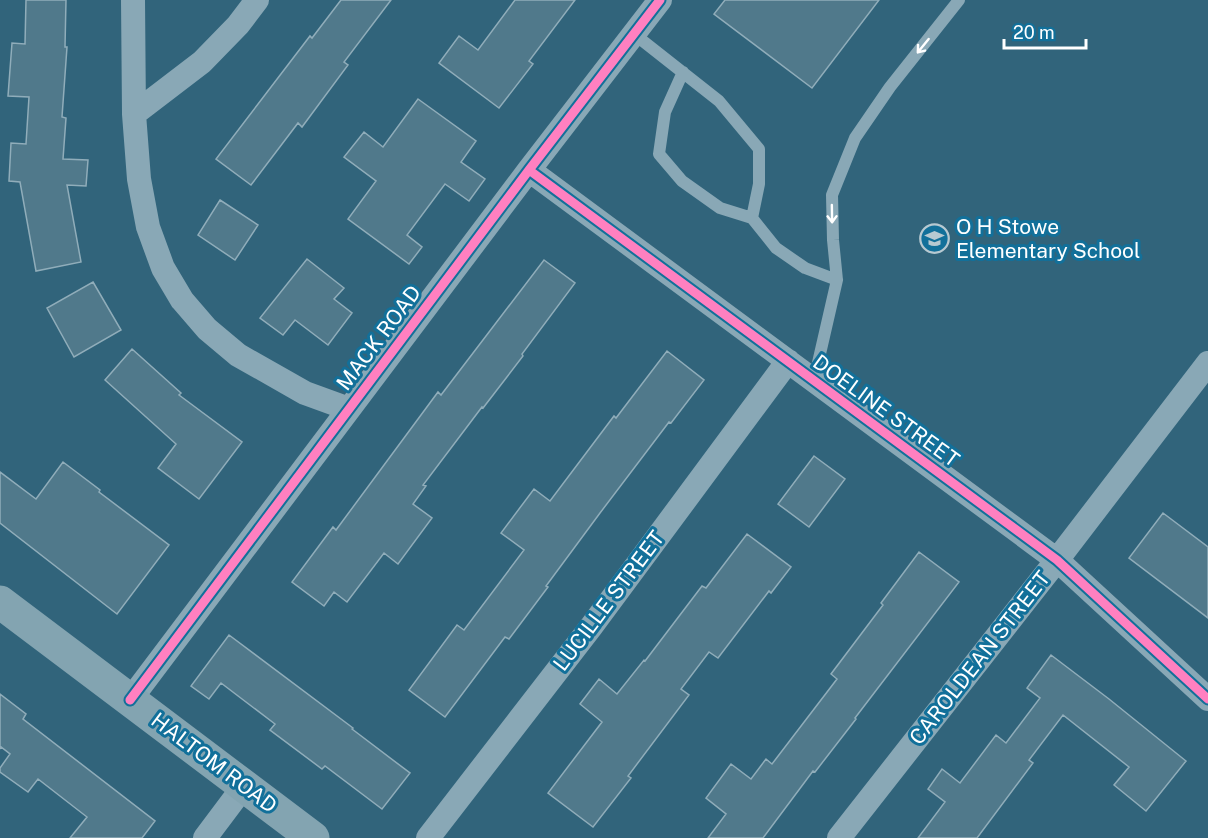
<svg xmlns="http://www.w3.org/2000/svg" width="1208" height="838" font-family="'Public Sans',sans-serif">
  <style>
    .building { fill: #50798b; stroke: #90adba; stroke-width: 1.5 }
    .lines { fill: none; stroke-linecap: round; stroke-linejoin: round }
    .lane { stroke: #89a8b6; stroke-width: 12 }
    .street { stroke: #89a8b6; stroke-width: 24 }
    .secondary { stroke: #83a4b1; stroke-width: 33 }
    .cycleway-casing { stroke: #12709a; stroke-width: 13 }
    .cycleway { stroke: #ff80c0; stroke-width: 9 }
    .oneway { stroke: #fff }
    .labels { text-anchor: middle; stroke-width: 6; stroke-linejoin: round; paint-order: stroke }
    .poi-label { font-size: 21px; fill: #fff; stroke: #12709a; text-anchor: start }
    .street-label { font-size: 21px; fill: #fff; stroke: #12709a }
  </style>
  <rect width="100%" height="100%" fill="#31647b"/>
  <path class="building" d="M 26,0 L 66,0 L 65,47 L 67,47 L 62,117 L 66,118 L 63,159 L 88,160 L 86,186 L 67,185 L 81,262 L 36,271 L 20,182 L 9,181 L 11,143 L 26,144 L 29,97 L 8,96 L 12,43 L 25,44 Z
    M 341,0 L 391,0 L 344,62 L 348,65 L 302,127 L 298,123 L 251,185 L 216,159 L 310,36 L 312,38 Z
    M 515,0 L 575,0 L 529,61 L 533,64 L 499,108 L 439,63 L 459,36 L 478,50 Z
    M 725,0 L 879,0 L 812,88 L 714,14 Z
    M 418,99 L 476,141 L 461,162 L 485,179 L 469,201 L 445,184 L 407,235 L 422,247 L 409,264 L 348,219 L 376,181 L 344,157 L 364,132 L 383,147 Z
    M 220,200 L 258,225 L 235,260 L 198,235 Z
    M 307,259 L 344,288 L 334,299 L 352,313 L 328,345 L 295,320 L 283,335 L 260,318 Z
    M 544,260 L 575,283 L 522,354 L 523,356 L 483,408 L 482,407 L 423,485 L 426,486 L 413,504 L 432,518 L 398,564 L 384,553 L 347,602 L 334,592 L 324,606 L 292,582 L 333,527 L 336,530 L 438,392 L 441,395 Z
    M 93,282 L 121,330 L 74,357 L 47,308 Z
    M 132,349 L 181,393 L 179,395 L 242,442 L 199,499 L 158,468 L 176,444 L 105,380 Z
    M 667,351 L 704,380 L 671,423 L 669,422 L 600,513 L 546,586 L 548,587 L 509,639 L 505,637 L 445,717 L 409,690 L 457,625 L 464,630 L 524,550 L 501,533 L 534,489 L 550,501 L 614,416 L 616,418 Z
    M 814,456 L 845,479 L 809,527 L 778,504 Z
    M 63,462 L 100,490 L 99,492 L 169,545 L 117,614 L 0,523 L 0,472 L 36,499 Z
    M 1163,513 L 1208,547 L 1208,618 L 1129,558 Z
    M 747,534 L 791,567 L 771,593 L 769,591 L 718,658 L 709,652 L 681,689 L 689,695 L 628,776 L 631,778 L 593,827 L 548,793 L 602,722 L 580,704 L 599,679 L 617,694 L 644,660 L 645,661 L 702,586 L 706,588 Z
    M 919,552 L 959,582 L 855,718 L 856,719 L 815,772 L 813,771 L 763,838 L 708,838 L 726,814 L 706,798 L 731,764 L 751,779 L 766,759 L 772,764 L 837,679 L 831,674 L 883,605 L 881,603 Z
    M 229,635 L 353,728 L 352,729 L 410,773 L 382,809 L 325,766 L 322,769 L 270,730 L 275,724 L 221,683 L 209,699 L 191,686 Z
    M 1051,655 L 1109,699 L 1186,761 L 1146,811 L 1114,785 L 1129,767 L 1063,715 L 1029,760 L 1033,763 L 977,838 L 918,838 L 945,802 L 928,789 L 942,769 L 960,783 L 996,735 L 1006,743 L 1040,698 L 1027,688 Z
    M 0,694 L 26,714 L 23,719 L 155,821 L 142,838 L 70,838 L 87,817 L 38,779 L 28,792 L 0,772 L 0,768 L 10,754 L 1,747 L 0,749 Z"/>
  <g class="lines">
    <path class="lane" d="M 634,34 L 719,101 L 759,149 L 759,184 L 752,218 L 776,248 L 805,268 L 837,280 L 814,380
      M 683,72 L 665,112 L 659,154 L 682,181 L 720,208 L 752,218
      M 837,280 L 833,240 L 832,195 L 855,138 L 890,87 L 959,0"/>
    <path class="street" d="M 133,0 L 134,114 L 139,179 L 148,227 L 163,268 L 182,300 L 207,329 L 238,355 L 305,393 L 349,409
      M 134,114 L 202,62 L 238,25 L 257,0
      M 529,170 L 1057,560 L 1208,699
      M 130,700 L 529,170 L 660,0
      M 205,838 L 244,786
      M 428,838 L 591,627 L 788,361
      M 839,838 L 1057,560 L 1208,363"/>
    <path class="secondary" d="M 0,602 L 313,838"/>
    <defs>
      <path id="cycleway" d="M 529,170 L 1057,560 L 1208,699
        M 130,700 L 529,170 L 660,0"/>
    </defs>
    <use href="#cycleway" class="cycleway-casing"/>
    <use href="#cycleway" class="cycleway"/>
  </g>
  <defs><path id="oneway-shaft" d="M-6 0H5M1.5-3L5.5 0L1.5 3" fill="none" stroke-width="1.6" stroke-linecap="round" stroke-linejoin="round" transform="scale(1.5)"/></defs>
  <g class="oneway">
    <use href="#oneway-shaft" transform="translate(923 46) rotate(129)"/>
    <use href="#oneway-shaft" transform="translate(832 214) rotate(89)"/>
  </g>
  <defs>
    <symbol id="school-ring" viewBox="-11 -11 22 22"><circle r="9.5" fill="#12709a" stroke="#b7c9d1" stroke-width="1.5"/><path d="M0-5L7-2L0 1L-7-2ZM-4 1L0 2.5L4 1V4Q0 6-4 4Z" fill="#b7c9d1"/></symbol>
  </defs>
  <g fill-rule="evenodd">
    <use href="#school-ring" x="918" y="222" width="33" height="33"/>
  </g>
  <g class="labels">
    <g class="poi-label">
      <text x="956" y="234">O H Stowe<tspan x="956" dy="24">Elementary School</tspan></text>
    </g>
    <g class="street-label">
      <text transform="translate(379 338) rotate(-53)" y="7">MACK ROAD</text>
      <text transform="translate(886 411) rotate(36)" y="7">DOELINE STREET</text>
      <text transform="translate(609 601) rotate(-53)" y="7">LUCILLE STREET</text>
      <text transform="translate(980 658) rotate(-52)" y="7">CAROLDEAN STREET</text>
      <text transform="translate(214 763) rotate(37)" y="7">HALTOM ROAD</text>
    </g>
  </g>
  <path d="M1004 39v9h82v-9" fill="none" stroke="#ffffff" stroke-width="3"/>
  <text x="1013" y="39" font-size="18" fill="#ffffff" stroke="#12709a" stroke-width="4.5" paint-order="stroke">20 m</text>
</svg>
